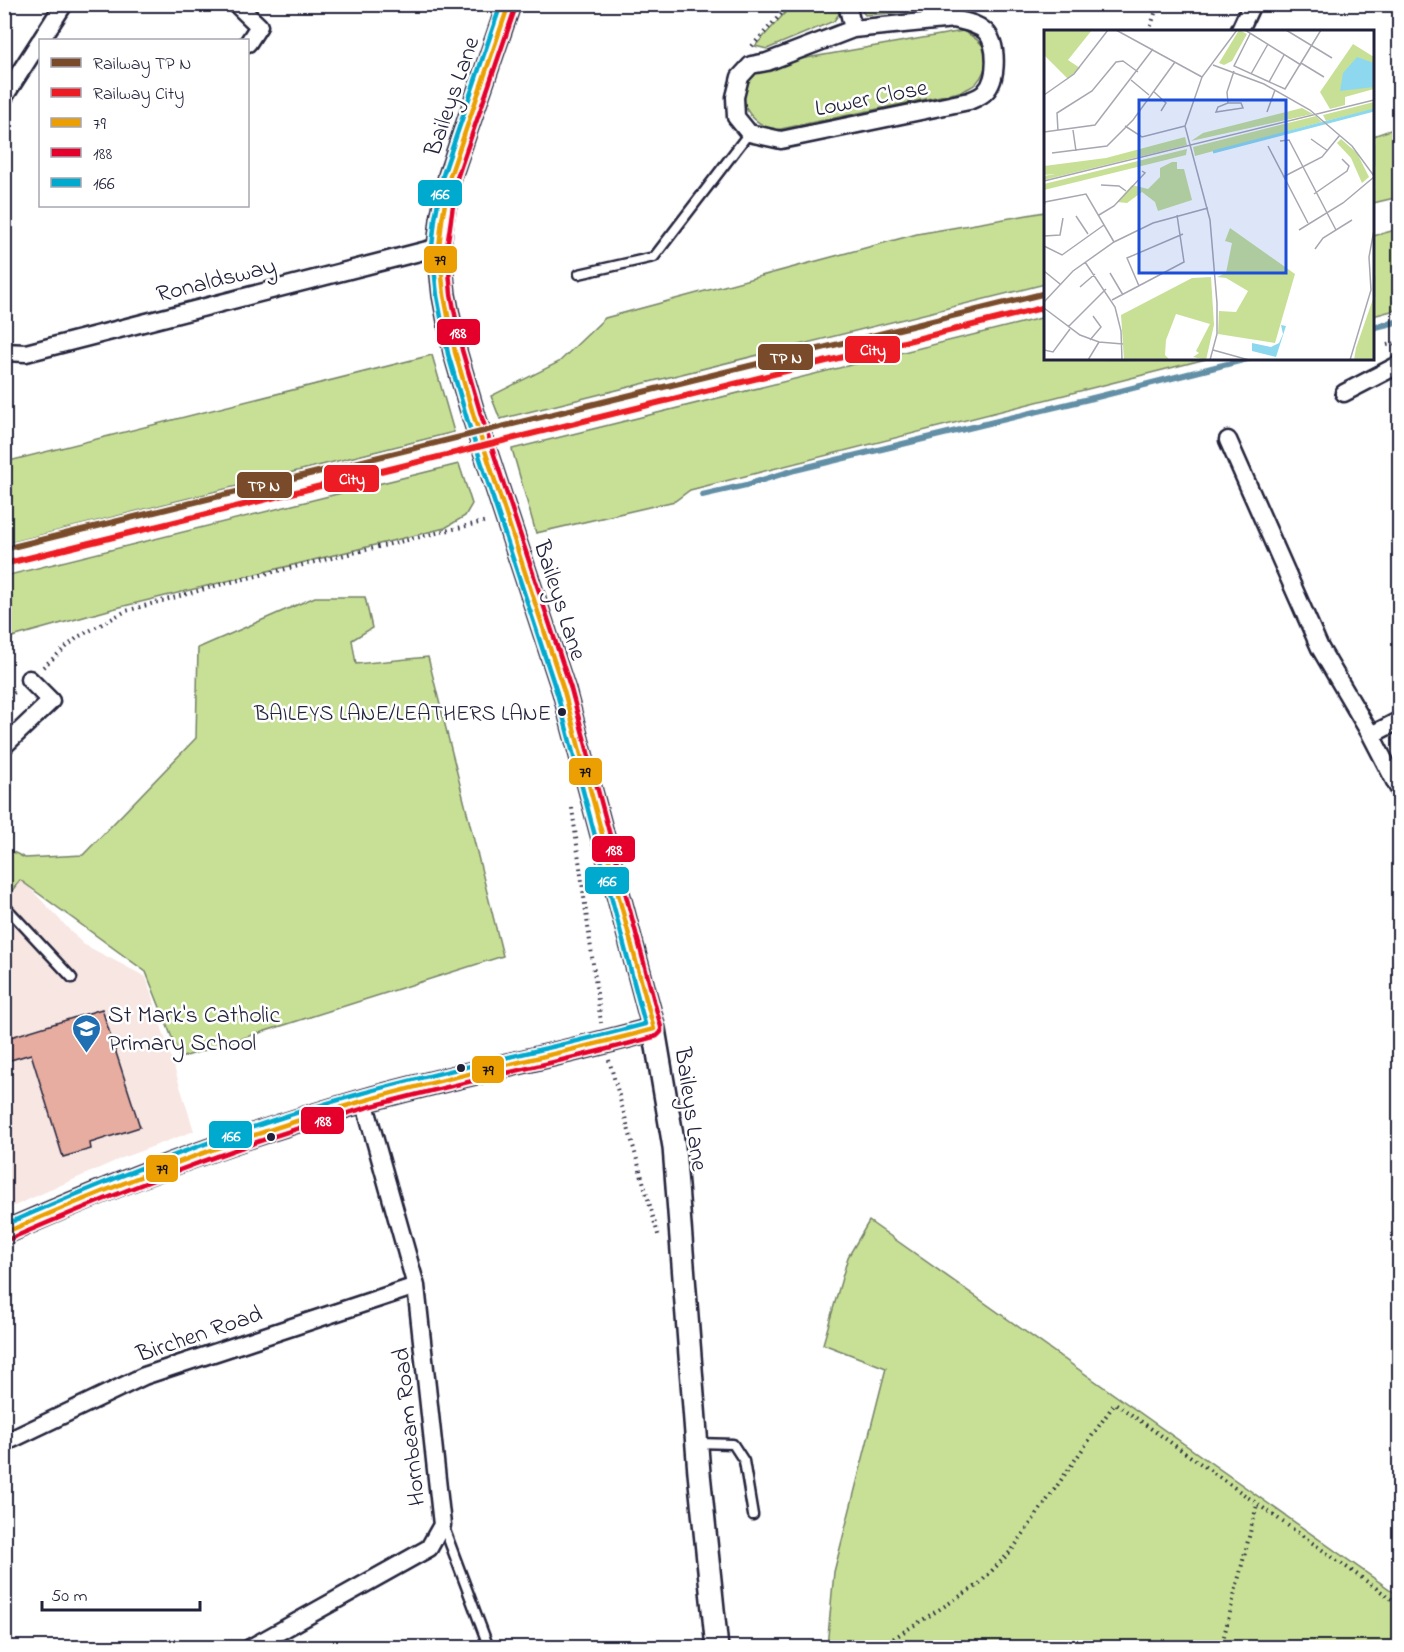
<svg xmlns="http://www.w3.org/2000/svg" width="1404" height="1652" font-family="'Indie Flower',sans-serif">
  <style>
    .built { fill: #f8e6e2 }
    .green { fill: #c8e096; stroke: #758168; stroke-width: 1.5 }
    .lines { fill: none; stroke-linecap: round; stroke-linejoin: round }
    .stream { stroke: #628fa6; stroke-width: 6 }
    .building { fill: #e6ada0; stroke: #22223b; stroke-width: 1.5 }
    .service-casing { stroke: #22223b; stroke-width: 13 }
    .minor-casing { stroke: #22223b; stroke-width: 21 }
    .tertiary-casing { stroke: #22223b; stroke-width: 26 }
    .path { stroke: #22223b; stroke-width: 4; stroke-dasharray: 1.5 4.5; stroke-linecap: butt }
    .service { stroke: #fff; stroke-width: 8 }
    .minor { stroke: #fff; stroke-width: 16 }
    .tertiary { stroke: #fff; stroke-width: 21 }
    .bus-1-casing { stroke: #fff; stroke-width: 9 }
    .bus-2-casing { stroke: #fff; stroke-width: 9 }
    .bus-3-casing { stroke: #fff; stroke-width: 9 }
    .bus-1 { stroke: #ec9f03; stroke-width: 4.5 }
    .bus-2 { stroke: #e4002b; stroke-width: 4.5 }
    .bus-3 { stroke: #00a9ce; stroke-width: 4.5 }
    .rail-1-casing { stroke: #fff; stroke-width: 10 }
    .rail-2-casing { stroke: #fff; stroke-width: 10 }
    .rail-1 { stroke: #7a4b2a; stroke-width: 6 }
    .rail-2 { stroke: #ed1c24; stroke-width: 6 }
    .bus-dot { fill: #22223b; stroke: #fff; stroke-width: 2 }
    .labels { text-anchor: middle; stroke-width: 5; stroke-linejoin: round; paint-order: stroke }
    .bus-label { font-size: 22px; fill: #22223b; stroke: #fff; text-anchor: end }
    .street-label { font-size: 24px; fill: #22223b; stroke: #fff }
    .poi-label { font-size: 24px; fill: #22223b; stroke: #fff; text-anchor: start }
    .inset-river { fill: none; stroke: #8dd8ee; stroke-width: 3 }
    .inset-road { fill: none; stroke: #a7a7b1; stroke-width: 1.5 }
    .view { fill: #1d4ed8; fill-opacity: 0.15; stroke: #1d4ed8; stroke-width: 3 }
    .inset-edge { fill: none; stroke: #22223b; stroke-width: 3 }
    .line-badge { stroke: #fff; stroke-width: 2 }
    .badge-label { font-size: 16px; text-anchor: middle; font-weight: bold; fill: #fff }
    .pale-badge-label { font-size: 16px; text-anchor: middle; font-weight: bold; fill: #111 }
  </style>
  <rect width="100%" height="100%" fill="#fff"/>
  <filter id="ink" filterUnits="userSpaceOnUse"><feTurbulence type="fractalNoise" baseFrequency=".0167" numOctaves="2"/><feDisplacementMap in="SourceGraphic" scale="12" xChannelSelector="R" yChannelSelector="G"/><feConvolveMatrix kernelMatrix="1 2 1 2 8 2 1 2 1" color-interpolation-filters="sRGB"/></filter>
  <g filter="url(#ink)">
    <path class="built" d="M 4,848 L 24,882 L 83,944 L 146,977 L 194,1131 L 122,1158 L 5,1210 Z"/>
    <path class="green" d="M 792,5 L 837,5 L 839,14 L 834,21 L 767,49 L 755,46 Z
      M 943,5 L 943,8 L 936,10 L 865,15 L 862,11 L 860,5 Z
      M 963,31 C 971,35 982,41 985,50 C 990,63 981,83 969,88 C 964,91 959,92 955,93 L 776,130 C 751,125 732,99 751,77 C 755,72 761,69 766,65 Z
      M 1399,127 L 1399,197 L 1373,203 L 1373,136 Z
      M 1045,212 L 1045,284 L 500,419 L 491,396 L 559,362 L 605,318 L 917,234 Z
      M 1399,229 L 1399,309 L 1373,316 L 1373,236 Z
      M 1045,317 L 1046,358 L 1206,359 L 690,490 L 675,501 L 536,533 L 512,449 Z
      M 432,355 L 454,432 L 5,544 L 5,462 Z
      M 459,464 L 472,504 L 465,516 L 445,528 L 116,608 L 5,639 L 5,576 Z
      M 315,597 L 365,597 L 372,628 L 352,640 L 356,664 L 428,657 L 503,956 L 180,1058 L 146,972 L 20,880 L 5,900 L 5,848 L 25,858 L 83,855 L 196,738 L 198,648 Z
      M 869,1221 L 1399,1596 L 1399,1647 L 827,1647 L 834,1572 L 886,1368 L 823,1344 L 848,1257 Z"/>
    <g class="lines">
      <path class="stream" d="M 1372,328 L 1400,321
        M 702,495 L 746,485 L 795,470 L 1097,397 L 1251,358"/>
    </g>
    <path class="building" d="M 102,1009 L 140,1127 L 90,1143 L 91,1149 L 63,1157 L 31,1054 L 4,1062 L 4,1039 Z"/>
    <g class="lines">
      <defs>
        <path id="service" d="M 579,274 L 654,257 L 749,133
          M 4,905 L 72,978
          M 697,1443 L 733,1444 L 744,1461 L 753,1515
          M 443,1525 L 489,1648"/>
        <path id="minor" d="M 236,4 L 259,26 L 248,43
          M 847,4 L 853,29
          M 954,19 C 965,22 976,23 985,31 C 998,43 998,79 985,92 C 982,96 974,99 969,101 L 781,140 L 749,133 L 736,117 L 735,97 L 740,77 L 751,65 L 767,62 L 853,29 Z
          M 1239,32 L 1252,4
          M 41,40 L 64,4
          M 4,97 L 40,41
          M 4,352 L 26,353 L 439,247
          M 1344,393 L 1400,364
          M 1228,440 L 1320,648 L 1371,735 L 1400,791
          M 1371,735 L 1400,720
          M 4,746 L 51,701 L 29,679
          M 4,1443 L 144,1376 L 416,1286
          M 250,1648 L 429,1548 L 442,1525 L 416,1286 L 364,1101"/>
        <path id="tertiary" d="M 509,4 L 450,176 L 442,220 L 439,247 L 444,295 L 455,352 L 474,417 L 564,691 L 654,1029 L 674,1147 L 699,1473 L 717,1648
          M 4,1233 C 121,1181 240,1136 363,1101 C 459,1074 558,1056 654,1029"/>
      </defs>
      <use href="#service" class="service-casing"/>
      <use href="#minor" class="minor-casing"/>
      <use href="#tertiary" class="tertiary-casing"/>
      <path class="path" d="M 1149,32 L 1158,4
        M 752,46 L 790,4
        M 1387,345 L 1400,342
        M 43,667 L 78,637 L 126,611 L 219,585 L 487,521
        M 4,701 L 17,690
        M 572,808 L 601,1023
        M 609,1060 L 659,1238
        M 878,1648 L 978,1585 L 1012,1550 L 1115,1403 L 1400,1605
        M 1221,1648 L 1257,1505"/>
      <use href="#service" class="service"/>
      <use href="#minor" class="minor"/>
      <use href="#tertiary" class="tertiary"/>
      <defs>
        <path id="bus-1" d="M 509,4 L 450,176 L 442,220 L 439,247 L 444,295 L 455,352 L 474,417 L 564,691 L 654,1029
          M 4,1233 C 121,1182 240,1136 363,1101 C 459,1074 557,1055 654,1029"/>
        <path id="bus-2" d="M 7,1240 C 124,1189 243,1143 365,1108 C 462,1081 560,1063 657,1036 L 661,1032 L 661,1027 L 571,689 L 481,415 L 462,350 L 451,294 L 447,247 L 457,178 L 516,6"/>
        <path id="bus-3" d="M 4,1225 C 121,1174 240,1127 363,1093 C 456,1067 551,1049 645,1024 L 557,693 L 467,419 L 448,354 L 437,296 L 432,247 L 435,219 L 443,175 L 501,4"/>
      </defs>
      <use href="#bus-1" class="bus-1-casing"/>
      <use href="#bus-2" class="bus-2-casing"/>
      <use href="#bus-3" class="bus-3-casing"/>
      <use href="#bus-1" class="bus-1"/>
      <use href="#bus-2" class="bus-2"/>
      <use href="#bus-3" class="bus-3"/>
      <defs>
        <path id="rail-1" d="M 4,549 L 1046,293"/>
        <path id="rail-2" d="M 4,564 L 1046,307"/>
      </defs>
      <use href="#rail-1" class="rail-1-casing"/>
      <use href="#rail-2" class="rail-2-casing"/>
      <use href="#rail-1" class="rail-1"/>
      <use href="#rail-2" class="rail-2"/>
    </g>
  </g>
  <defs>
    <symbol id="school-pin" viewBox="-11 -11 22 30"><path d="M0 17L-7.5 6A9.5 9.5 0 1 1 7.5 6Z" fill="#1f6fb2" stroke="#fff"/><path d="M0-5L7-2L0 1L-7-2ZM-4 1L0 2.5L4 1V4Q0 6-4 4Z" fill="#fff"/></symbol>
  </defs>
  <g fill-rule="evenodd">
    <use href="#school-pin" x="70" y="1012" width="33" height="45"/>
  </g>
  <g class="bus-dot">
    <circle cx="562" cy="712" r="5"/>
    <circle cx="461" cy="1068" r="5"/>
    <circle cx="271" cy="1137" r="5"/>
  </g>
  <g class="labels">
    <g class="bus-label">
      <text x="551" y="720">BAILEYS LANE/LEATHERS LANE</text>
    </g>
    <g class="street-label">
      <text transform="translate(451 96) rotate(-71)" y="8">Baileys Lane</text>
      <text transform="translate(871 97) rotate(-11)" y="8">Lower Close</text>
      <text transform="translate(216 279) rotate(-14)" y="8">Ronaldsway</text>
      <text transform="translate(561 600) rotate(72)" y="8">Baileys Lane</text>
      <text transform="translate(692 1109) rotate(82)" y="8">Baileys Lane</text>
      <text transform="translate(199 1333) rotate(-19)" y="8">Birchen Road</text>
      <text transform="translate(408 1427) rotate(-96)" y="8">Hornbeam Road</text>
    </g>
    <g class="poi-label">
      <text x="108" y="1022">St Mark's Catholic<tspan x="108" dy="28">Primary School</tspan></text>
    </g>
  </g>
  <g transform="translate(1044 30)">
    <rect width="330" height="330" fill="#fff"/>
    <path d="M 0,0 L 48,0 L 24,30 L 36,38 L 24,49 L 0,25 ZM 195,0 L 203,4 L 188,31 L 180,35 L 175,33 ZM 309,14 L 330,27 L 330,59 L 301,67 L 301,75 L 286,79 L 276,62 ZM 330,72 L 330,79 L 282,91 L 279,85 ZM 258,78 L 269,84 L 147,111 L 159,103 ZM 272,86 L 278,92 L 166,122 L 151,126 L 149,117 ZM 141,107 L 143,115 L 0,150 L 0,146 L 11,144 L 0,145 L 0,136 L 62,128 ZM 297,109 L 313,123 L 325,147 L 318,153 L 307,128 L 293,113 ZM 143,119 L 142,125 L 0,160 L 0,154 ZM 128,132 L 133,132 L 133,139 L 140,139 L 148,170 L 114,181 L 111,172 L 98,162 L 83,173 L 73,172 L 88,155 L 104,159 L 116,147 L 116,138 ZM 186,198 L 251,244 L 231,313 L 174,304 L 175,281 L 192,282 L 204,261 L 182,248 L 173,247 L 182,243 L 188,213 L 181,211 ZM 167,247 L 170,295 L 162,330 L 149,327 L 155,323 L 152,321 L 166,294 L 132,284 L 122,310 L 121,325 L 126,330 L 80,330 L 77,285 L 148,248 ZM 330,266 L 330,330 L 310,330 L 312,318 Z" fill="#c8e096"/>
    <path d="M 313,27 L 330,33 L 330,57 L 296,61 L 299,43 ZM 237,295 L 242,296 L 232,327 L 208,321 L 208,313 L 227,317 L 235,313 L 239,304 Z" fill="#8dd8ee"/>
    <path class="inset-river" d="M 169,122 L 330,80"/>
    <path class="inset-road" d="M 72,0 L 158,47M 201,0 L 257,35M 242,0 L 288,28M 206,4 L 190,36 L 241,59 L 277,0M 257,33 L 280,47M 169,35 L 220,54 L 266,80 L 308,116 L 330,146M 207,44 L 224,14M 87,50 L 105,65M 225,52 L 240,25M 109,61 L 122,73 L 117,81M 0,65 L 30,44 L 64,0M 184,73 L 197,73 L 199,78 L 172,82 L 174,77 L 184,73 L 183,62 L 190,41M 223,82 L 231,60M 81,96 L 98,107 L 141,96M 29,100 L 32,121M 14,101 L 13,83 L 48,61 L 72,32 L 79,31 L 94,42M 0,102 L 51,95 L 109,19M 267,109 L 284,121M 236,111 L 245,110 L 292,200M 224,116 L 264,193M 8,123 L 63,116 L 89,90 L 131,32M 239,147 L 278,127 L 296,105M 0,151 L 330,70M 57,155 L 75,156 L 82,161M 270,164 L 303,141 L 305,136 L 298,129M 0,176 L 1,172 L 42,164 L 70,212M 55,185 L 70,176 L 101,143 L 98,141M 32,186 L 44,204M 255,200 L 299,173 L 330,147M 0,206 L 16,205 L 19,188M 0,216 L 18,225 L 60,195M 271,219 L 279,208 L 308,190M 41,232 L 71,277 L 77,301 L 78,330M 0,241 L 16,254M 66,243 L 79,265M 95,256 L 83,228 L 139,204M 36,257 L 51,244M 68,270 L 140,232 L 133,185M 0,272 L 29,241 L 70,212 L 109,193 L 164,178M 0,278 L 36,305 L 55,312 L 79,314M 24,297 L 62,259M 46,310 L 57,297 L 49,286M 0,320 L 9,322 L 26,299M 169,320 L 205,330M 44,330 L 55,312M 166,330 L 173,304 L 173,273 L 166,190 L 141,96 L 158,47 L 193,0M 306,330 L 327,260 L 325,227 L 330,200"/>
    <path class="view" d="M 95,70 L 242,70 L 242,243 L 95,243 Z"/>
    <rect width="330" height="330" class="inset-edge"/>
  </g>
  <g class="line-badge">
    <rect x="417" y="179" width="46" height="28" rx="6" fill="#00a9ce"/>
    <rect x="423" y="245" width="35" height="29" rx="6" fill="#ec9f03"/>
    <rect x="436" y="318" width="45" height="28" rx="6" fill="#e4002b"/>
    <rect x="844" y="335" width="57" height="29" rx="6" fill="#ed1c24"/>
    <rect x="757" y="343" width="57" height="28" rx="6" fill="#7a4b2a"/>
    <rect x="323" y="464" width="57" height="29" rx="6" fill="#ed1c24"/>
    <rect x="236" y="471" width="57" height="28" rx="6" fill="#7a4b2a"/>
    <rect x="568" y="757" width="35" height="29" rx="6" fill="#ec9f03"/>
    <rect x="591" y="835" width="45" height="28" rx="6" fill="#e4002b"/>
    <rect x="584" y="866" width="46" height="29" rx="6" fill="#00a9ce"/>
    <rect x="471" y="1055" width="34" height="29" rx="6" fill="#ec9f03"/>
    <rect x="300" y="1106" width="45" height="29" rx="6" fill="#e4002b"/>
    <rect x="208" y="1120" width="45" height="29" rx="6" fill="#00a9ce"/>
    <rect x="145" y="1154" width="34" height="29" rx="6" fill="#ec9f03"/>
  </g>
  <g class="badge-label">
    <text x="440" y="199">166</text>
    <text x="458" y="338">188</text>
    <text x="873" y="355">City</text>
    <text x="786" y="363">TP N</text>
    <text x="352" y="484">City</text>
    <text x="264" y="491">TP N</text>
    <text x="614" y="855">188</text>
    <text x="607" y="886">166</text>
    <text x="323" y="1126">188</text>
    <text x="231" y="1141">166</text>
  </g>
  <g class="pale-badge-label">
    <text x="440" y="265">79</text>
    <text x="585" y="777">79</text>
    <text x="488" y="1075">79</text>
    <text x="162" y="1174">79</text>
  </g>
  <rect width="1404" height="1652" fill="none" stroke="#fff" stroke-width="24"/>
  <rect x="12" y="12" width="1380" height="1628" fill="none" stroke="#22223b" stroke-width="2" filter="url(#ink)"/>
  <rect x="39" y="39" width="210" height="168" fill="#ffffff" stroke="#a7a7b1" stroke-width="1.5"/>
  <rect x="51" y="58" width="30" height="9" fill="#7a4b2a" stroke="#a7a7b1" stroke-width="1.5"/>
  <text x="93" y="69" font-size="18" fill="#22223b">Railway TP N</text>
  <rect x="51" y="88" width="30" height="9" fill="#ed1c24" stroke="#a7a7b1" stroke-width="1.5"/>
  <text x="93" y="99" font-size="18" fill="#22223b">Railway City</text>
  <rect x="51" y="118" width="30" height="9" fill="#ec9f03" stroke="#a7a7b1" stroke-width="1.5"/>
  <text x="93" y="129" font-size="18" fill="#22223b">79</text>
  <rect x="51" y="148" width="30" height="9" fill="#e4002b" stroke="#a7a7b1" stroke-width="1.5"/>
  <text x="93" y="159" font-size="18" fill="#22223b">188</text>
  <rect x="51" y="178" width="30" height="9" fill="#00a9ce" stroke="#a7a7b1" stroke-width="1.5"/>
  <text x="93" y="189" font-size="18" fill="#22223b">166</text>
  <path d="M42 1601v9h158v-9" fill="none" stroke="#22223b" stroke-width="3"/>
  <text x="51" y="1601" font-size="18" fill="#22223b" stroke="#ffffff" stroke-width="4.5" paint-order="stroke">50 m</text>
</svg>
